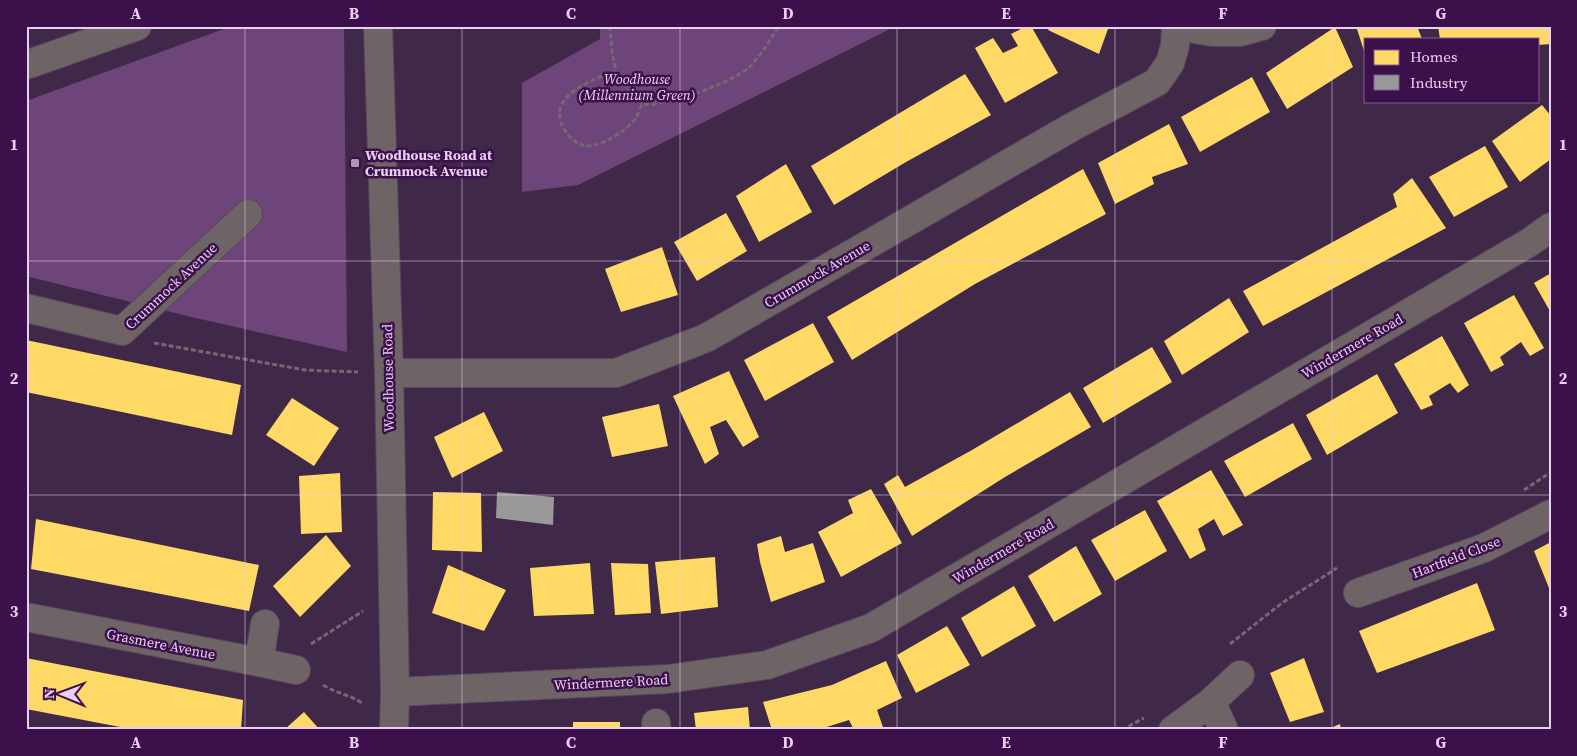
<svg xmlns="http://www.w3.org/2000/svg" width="1577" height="756" font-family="'Source Serif 4',serif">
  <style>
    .green { fill: #6d457a }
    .homes { fill: #ffd966 }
    .industry { fill: #999 }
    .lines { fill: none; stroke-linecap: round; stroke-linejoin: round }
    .minor-casing { stroke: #594561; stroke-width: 30 }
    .path { stroke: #756871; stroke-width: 3; stroke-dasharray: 5 2.5; stroke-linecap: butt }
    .minor { stroke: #6f6465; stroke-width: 28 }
    .grid { fill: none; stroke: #e9cff2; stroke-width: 1; stroke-opacity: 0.55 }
    .poi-dot { fill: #ae95b6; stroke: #3c104a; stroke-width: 2 }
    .labels { text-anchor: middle; stroke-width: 5; stroke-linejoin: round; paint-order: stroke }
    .park-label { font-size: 14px; font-style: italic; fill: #ecd3f4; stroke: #3c104a }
    .poi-label { font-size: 14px; font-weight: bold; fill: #e9cff2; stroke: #3c104a; text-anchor: start }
    .street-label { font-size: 14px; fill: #e9cff2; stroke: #3c104a }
    .neatline { fill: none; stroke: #e9cff2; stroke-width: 2 }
    .grid-label { font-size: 16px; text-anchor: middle; font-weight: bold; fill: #e9cff2 }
  </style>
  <rect width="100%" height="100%" fill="#402848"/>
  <path class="green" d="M 232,26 L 344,26 L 347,352 L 191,317 L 26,276 L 26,101 Z
    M 600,26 L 896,26 L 578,185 L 522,192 L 522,83 L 600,39 Z"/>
  <path class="homes" d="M 1027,26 L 1031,26 L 1058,73 L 1005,103 L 975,48 L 993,38 L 1003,53 L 1018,46 L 1011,34 Z
    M 1050,26 L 1109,26 L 1099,54 L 1048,30 Z
    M 1356,26 L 1417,26 L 1422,39 L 1366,39 L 1365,54 Z
    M 1438,26 L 1551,26 L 1551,44 L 1538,45 L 1538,39 L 1440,39 Z
    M 1335,27 L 1353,67 L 1287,109 L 1266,73 Z
    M 965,74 L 991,115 L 906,162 L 834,205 L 811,166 Z
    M 1252,77 L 1270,112 L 1200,152 L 1181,117 Z
    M 1542,105 L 1551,116 L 1551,159 L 1520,182 L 1492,141 Z
    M 1169,124 L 1188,164 L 1152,177 L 1154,184 L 1115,204 L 1098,163 Z
    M 1485,146 L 1508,187 L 1454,217 L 1429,177 Z
    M 786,164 L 812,212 L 759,242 L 736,196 Z
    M 1083,169 L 1106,214 L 975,284 L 852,360 L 827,317 Z
    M 1412,178 L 1446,228 L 1263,326 L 1243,291 L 1397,207 L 1393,194 Z
    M 726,213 L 747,251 L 697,281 L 674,242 Z
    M 662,247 L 678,295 L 621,312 L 605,269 Z
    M 1551,273 L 1551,313 L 1534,283 Z
    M 1514,295 L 1544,348 L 1530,356 L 1521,342 L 1500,357 L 1504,365 L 1491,372 L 1464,323 Z
    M 1229,298 L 1249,332 L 1182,375 L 1164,341 Z
    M 813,323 L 834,362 L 765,401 L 744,360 Z
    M 1442,336 L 1469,385 L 1458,393 L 1450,383 L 1429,396 L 1433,405 L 1421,410 L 1394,364 Z
    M 26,340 L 241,385 L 232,435 L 26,392 Z
    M 1152,347 L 1172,382 L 1103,423 L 1083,388 Z
    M 729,371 L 759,437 L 743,447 L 726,420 L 710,427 L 719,454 L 705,464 L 673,396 Z
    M 1377,374 L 1398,413 L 1327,455 L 1306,415 Z
    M 1070,392 L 1091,427 L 1005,477 L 912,536 L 884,484 L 898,475 L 905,487 L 972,450 Z
    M 292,398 L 339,428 L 314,466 L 266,435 Z
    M 659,404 L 668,446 L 612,457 L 602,417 Z
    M 484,412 L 503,451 L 452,478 L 434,437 Z
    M 1293,423 L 1312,459 L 1245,497 L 1224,461 Z
    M 1211,470 L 1243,525 L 1223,536 L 1214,519 L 1198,529 L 1206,550 L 1190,559 L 1157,501 Z
    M 340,473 L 342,532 L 301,534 L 299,476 Z
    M 871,489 L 902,543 L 841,577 L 818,532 L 853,513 L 848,500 Z
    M 433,492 L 481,493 L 482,552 L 432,550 Z
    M 1145,510 L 1167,551 L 1115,581 L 1091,540 Z
    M 36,519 L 259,565 L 249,611 L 31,569 Z
    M 326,535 L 351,566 L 300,617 L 273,586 Z
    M 781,536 L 785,552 L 813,543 L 825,582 L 771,602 L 760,562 L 757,544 Z
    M 1551,542 L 1551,593 L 1534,551 Z
    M 1076,546 L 1102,594 L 1054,622 L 1028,576 Z
    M 715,557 L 718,607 L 661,614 L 655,562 Z
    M 590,563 L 594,614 L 534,616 L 530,568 Z
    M 611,563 L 648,564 L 651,613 L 615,615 Z
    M 448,565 L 506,590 L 484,631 L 432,613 Z
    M 1477,583 L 1495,630 L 1377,673 L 1359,631 Z
    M 1014,586 L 1036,626 L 982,657 L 961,618 Z
    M 947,626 L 970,665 L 916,693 L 897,655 Z
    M 26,658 L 243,700 L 241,730 L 136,730 L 26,709 Z
    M 1304,658 L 1324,712 L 1290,722 L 1270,673 Z
    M 886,661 L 902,698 L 877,710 L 884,730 L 854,730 L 849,720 L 817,730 L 772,730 L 763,702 L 832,685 Z
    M 748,707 L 750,730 L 696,730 L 694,713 Z
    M 304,712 L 320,730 L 284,730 Z
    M 573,722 L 620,722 L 620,730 L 573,730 Z
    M 1340,724 L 1341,730 L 1326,730 Z"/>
  <path class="industry" d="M 497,492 L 554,497 L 553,525 L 496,518 Z"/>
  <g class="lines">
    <defs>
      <path id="minor" d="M 378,26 L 389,373 L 395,692 L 394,730
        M 1177,26 L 1212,32 L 1240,32 L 1262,26
        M 26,65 L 137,26
        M 26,308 L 122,331 L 248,214
        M 389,373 L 616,373 L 706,338 L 1072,127 L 1157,82 L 1170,63 L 1175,46 L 1176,26
        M 1358,593 L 1484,548 L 1551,514
        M 26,617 L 259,662 L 296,670
        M 259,662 L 265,624
        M 395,692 L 668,679 L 767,665 L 871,628 L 1530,242 L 1551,227
        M 1211,702 L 1240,675
        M 656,723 L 657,730
        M 1173,730 L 1211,702 L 1224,730"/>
    </defs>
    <use href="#minor" class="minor-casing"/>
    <path class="path" d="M 610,26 L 612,52 L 616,71 L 628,90 L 642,104 L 651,105 L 703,91 L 729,80 L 748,69 L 763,51 L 779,26
      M 616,71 C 599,77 581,84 568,96 C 565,99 561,105 560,109 C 556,124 572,145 587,146 C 603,146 626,131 636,118 C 638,114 640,108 642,104
      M 154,343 L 305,370 L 358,372
      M 1524,490 L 1551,472
      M 311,644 L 363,611
      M 1230,644 L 1282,603 L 1337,568
      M 323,685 C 336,693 350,695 362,703
      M 1122,730 L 1144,718"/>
    <use href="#minor" class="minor"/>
  </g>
  <path class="grid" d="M 245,26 L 245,730M 462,26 L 462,730M 680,26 L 680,730M 897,26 L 897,730M 1115,26 L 1115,730M 1332,26 L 1332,730M 26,261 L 1551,261M 26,495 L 1551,495"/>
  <rect class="poi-dot" x="350" y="158" width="10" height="10" rx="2.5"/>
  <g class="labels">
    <g class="park-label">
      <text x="637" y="84">Woodhouse<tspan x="637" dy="16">(Millennium Green)</tspan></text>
    </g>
    <g class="poi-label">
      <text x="365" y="160">Woodhouse Road at<tspan x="365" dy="16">Crummock Avenue</tspan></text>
    </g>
    <g class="street-label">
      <text transform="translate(817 274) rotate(-30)" y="5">Crummock Avenue</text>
      <text transform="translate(171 286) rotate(-43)" y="5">Crummock Avenue</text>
      <text transform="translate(1352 346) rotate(-30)" y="5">Windermere Road</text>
      <text transform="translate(388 378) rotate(-91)" y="5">Woodhouse Road</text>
      <text transform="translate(1003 551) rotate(-30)" y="5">Windermere Road</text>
      <text transform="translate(1456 557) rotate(-21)" y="5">Hartfield Close</text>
      <text transform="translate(161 644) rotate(11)" y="5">Grasmere Avenue</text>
      <text transform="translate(611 682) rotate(-3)" y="5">Windermere Road</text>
    </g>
  </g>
  <rect width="1577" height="756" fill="none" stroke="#3c104a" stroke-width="55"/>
  <rect x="1364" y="38" width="175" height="65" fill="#3c104a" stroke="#815c8d"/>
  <rect x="1374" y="50" width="25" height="15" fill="#ffd966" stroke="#815c8d"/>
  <text x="1410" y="62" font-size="15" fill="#e9cff2">Homes</text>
  <rect x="1374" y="75" width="25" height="15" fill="#999999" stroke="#815c8d"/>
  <text x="1410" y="88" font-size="15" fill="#e9cff2">Industry</text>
  <g transform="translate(62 694) rotate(271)" stroke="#3c104a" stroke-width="4" paint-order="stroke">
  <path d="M0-4L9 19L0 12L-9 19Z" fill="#e9cff2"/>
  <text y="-8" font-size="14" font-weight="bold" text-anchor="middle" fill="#e9cff2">N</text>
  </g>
  <rect x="28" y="28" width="1522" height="700" class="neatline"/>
  <g class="grid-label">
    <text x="136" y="19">A</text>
    <text x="354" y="19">B</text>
    <text x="571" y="19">C</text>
    <text x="788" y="19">D</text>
    <text x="1006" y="19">E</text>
    <text x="1223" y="19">F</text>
    <text x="1441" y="19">G</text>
    <text x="14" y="150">1</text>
    <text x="1563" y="150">1</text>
    <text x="14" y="384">2</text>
    <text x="1563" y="384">2</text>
    <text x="14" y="617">3</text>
    <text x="1563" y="617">3</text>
    <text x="136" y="748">A</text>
    <text x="354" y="748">B</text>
    <text x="571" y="748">C</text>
    <text x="788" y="748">D</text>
    <text x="1006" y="748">E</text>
    <text x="1223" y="748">F</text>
    <text x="1441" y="748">G</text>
  </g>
</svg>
